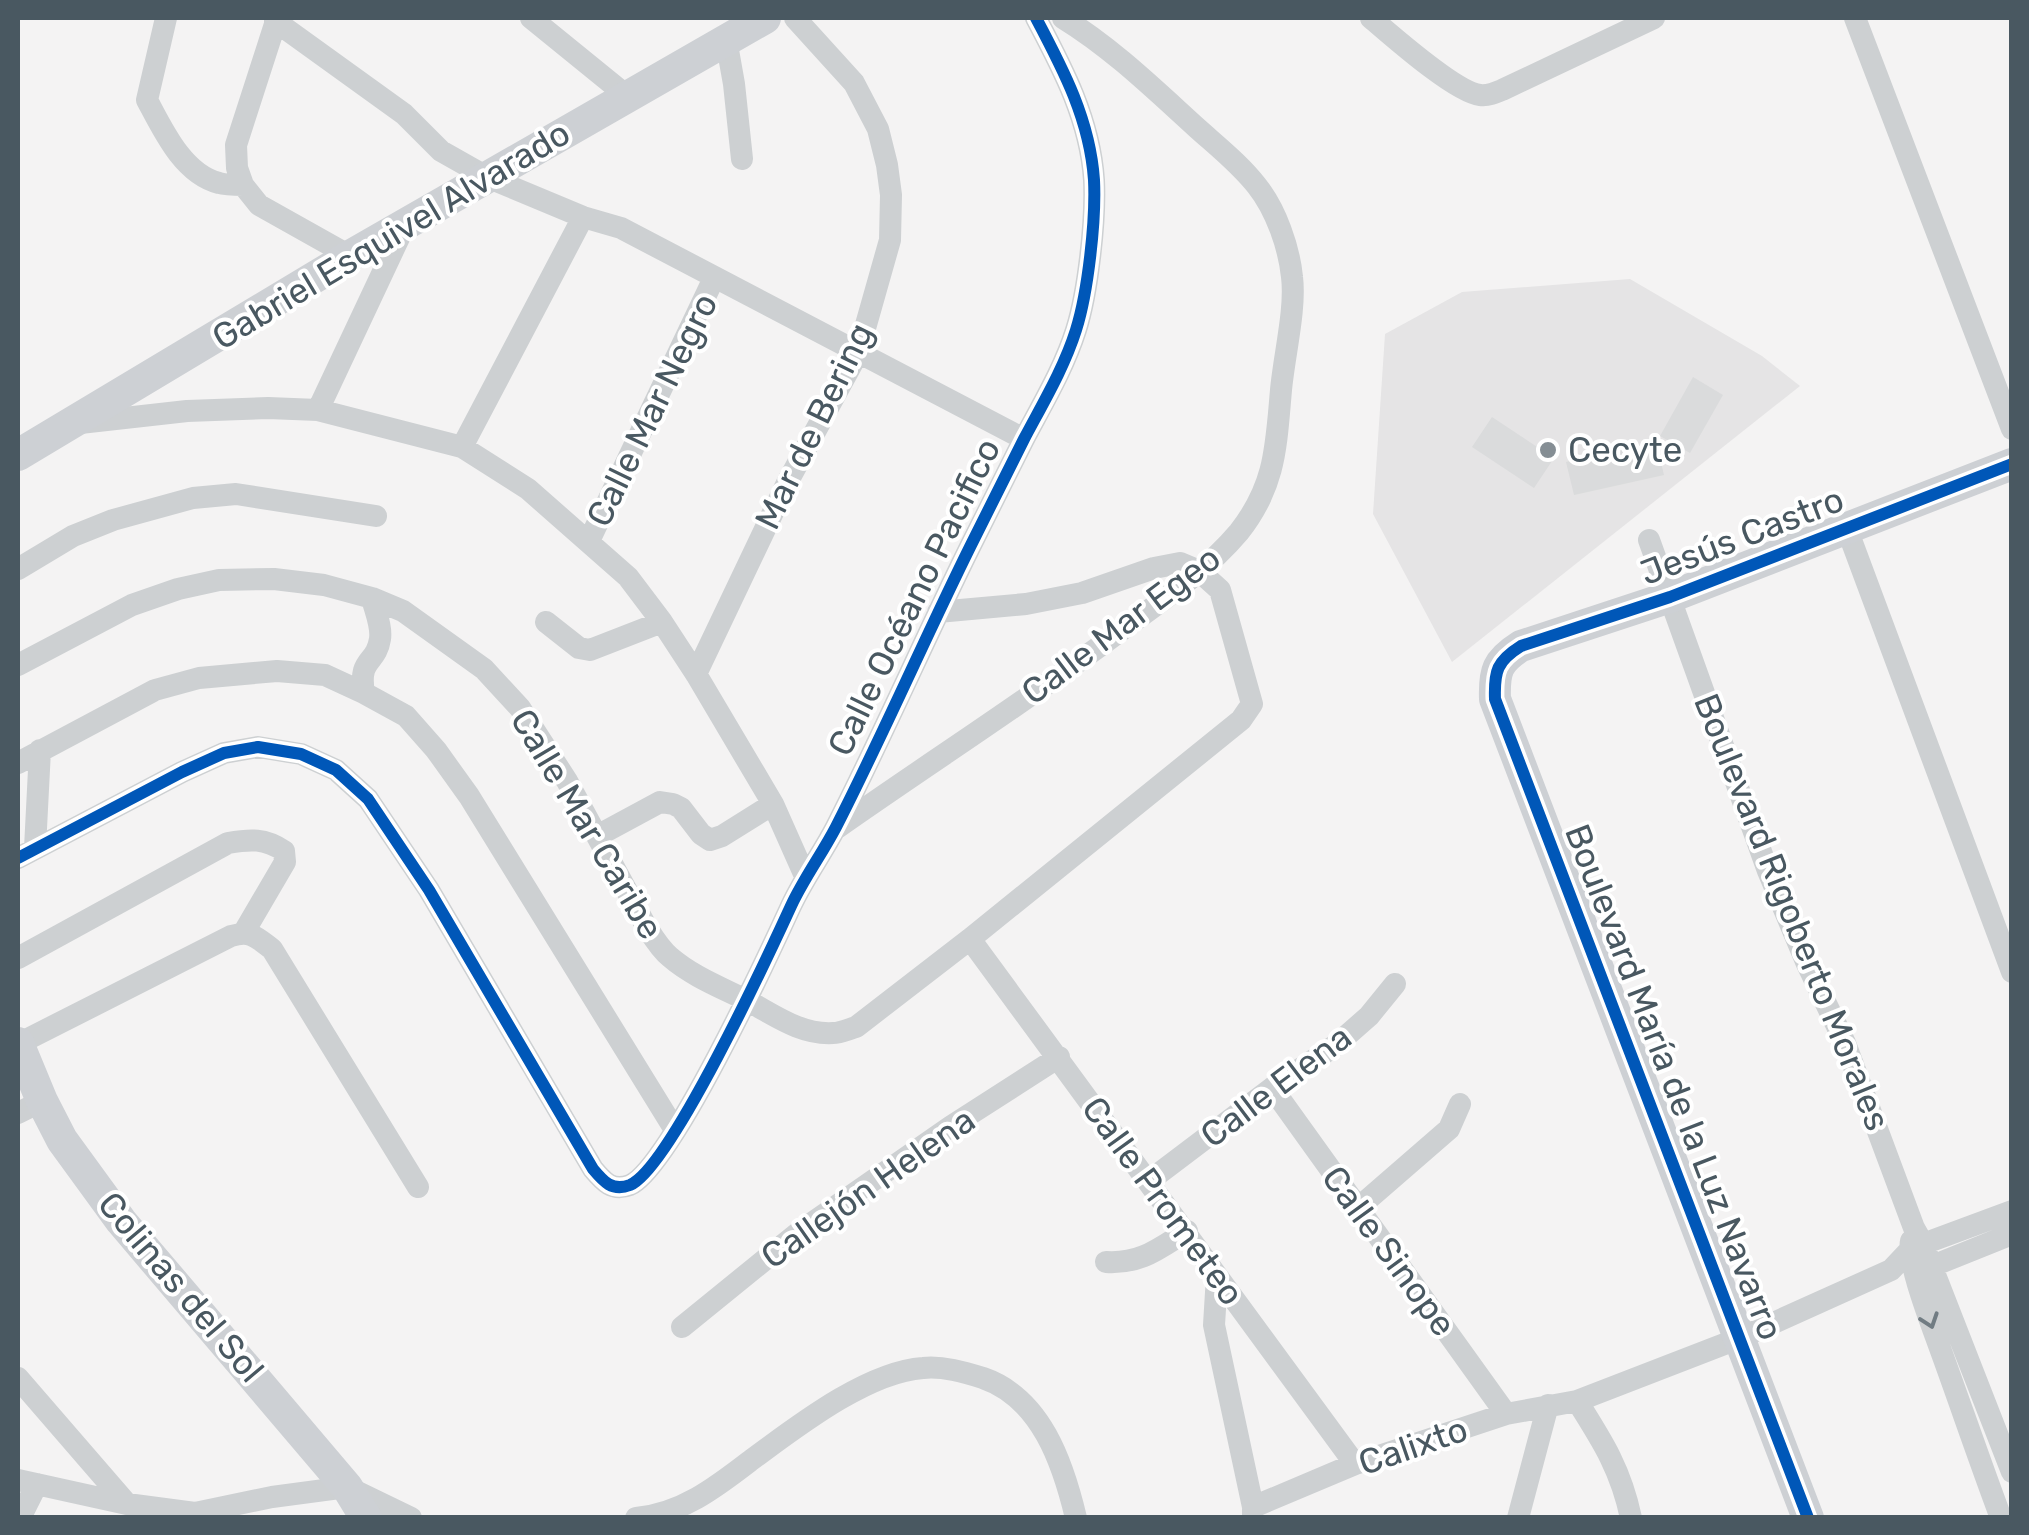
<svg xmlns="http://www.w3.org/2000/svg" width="2029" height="1535" font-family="Rubik,sans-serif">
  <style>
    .education { fill: #e5e4e5 }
    .building { fill: #dadbdc }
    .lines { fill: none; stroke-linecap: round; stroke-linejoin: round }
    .street { stroke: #cdd0d2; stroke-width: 22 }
    .secondary { stroke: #cdd0d4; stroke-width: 32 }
    .cycleway-casing { stroke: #fff; stroke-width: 19 }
    .cycleway { stroke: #0057b8; stroke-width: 12 }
    .oneway { stroke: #717c83 }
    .poi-dot { fill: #858e94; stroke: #fff; stroke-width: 4 }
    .labels { text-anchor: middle; stroke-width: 8; stroke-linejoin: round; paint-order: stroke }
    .street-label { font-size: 35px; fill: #495861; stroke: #fff }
    .poi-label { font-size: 35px; fill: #495861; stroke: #fff; text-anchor: start }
  </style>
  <rect width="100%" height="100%" fill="#f4f3f3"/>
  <path class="education" d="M 1630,279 L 1762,356 L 1800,386 L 1452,662 L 1373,514 L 1385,334 L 1462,292 Z"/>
  <path class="building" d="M 1693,377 L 1723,395 L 1690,453 L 1660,436 Z
    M 1492,417 L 1554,458 L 1534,488 L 1472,447 Z
    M 1656,442 L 1664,475 L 1574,495 L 1566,462 Z"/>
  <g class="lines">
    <path class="street" d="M 166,18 L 147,100 C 163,130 183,174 219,183 C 226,185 235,185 243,185
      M 277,18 L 236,145 L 237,168 L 243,185 L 259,205 L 350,256
      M 531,18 L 627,96
      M 1371,18 C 1391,35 1455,92 1480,95 C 1488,96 1495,93 1502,90 L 1654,18
      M 1855,18 L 2012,429
      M 275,21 L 404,114 L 441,151 L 487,177 L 583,217 L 621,228 L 1024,439
      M 726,39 L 734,84 L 742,159
      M 318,410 L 405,225
      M 80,423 L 187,411 L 268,408 L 318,410 L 462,447 L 528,489 L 628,577 L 662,622 L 696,674 L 773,804 L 805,876
      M 462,447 L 583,217
      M 1847,529 L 2012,972
      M 1649,540 L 1768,871 L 1807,964 L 1845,1043 L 1914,1228 L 1923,1244 L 2012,1472
      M 589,541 L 714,278
      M 18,569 L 73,536 L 113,520 L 193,498 L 236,494 L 376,516
      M 546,622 L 579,648 L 590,650 L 662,622
      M 18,665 L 132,605 L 178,589 L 219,580 L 274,579 L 324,585 L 372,598 L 403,611 L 484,669 L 520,708 L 567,781 L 646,926 C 653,937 660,949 670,957 C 692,976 720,987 746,1000 C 773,1014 800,1035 833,1033 C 840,1033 849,1029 856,1027 L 970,939 L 1241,720 L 1252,704 L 1220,590 L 1199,571 L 1180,563 L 1154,568 L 1082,593 L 1026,604 L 938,612
      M 696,674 L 787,483 L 858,353 L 890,240 L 891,195 L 887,165 L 878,129 L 854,83 L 795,18
      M 364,693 C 358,657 376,665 380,639 C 382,626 375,611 372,598
      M 18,763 L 155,690 L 199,678 L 277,671 L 325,675 L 364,693 L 406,716 L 436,750 L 469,796 L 675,1130
      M 837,828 C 932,761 1030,699 1123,629 C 1163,600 1207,570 1239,532 C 1276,485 1276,446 1281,390 C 1284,356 1296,309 1292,277 C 1289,247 1276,210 1257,186 C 1240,164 1217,146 1197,128 C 1154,89 1112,48 1063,18
      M 597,836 L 660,802 L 673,804 L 681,808 L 701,834 L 710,840 L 722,836 L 773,804
      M 35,848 L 40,750
      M 18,858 L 182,772 L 224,753 L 258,747 L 301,754 L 336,770 L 368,799 L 429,890 L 593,1169 C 603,1181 612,1192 630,1185 C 670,1168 769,954 791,906 C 804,878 822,854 836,827 C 883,735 924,640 970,547 C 988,511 1006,475 1024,439 C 1043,403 1064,368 1076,330 C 1088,292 1096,220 1094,180 C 1090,120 1063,69 1036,18
      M 970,939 L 1355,1464
      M 18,958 L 228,843 C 250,839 265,838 284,851 L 285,862 L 244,932
      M 18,1044 L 231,936 C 251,930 256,937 272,949 L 418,1187
      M 1272,1088 L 1506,1414
      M 18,1113 L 42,1101
      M 1149,1181 L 1272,1088 L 1336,1045 L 1369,1016 L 1395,984
      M 1358,1208 L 1449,1129 L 1460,1104
      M 1911,1241 C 1906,1260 1933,1328 1941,1351 C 1961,1406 1980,1462 2001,1518
      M 1106,1262 C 1141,1264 1158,1249 1187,1231
      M 1920,1271 L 2012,1234
      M 1217,1276 L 1214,1325 L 1253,1507 L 1253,1518
      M 682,1327 L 799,1232 L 950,1127 L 1059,1057
      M 18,1378 L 127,1504
      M 1577,1401 C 1603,1442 1621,1470 1631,1518
      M 18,1480 L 127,1504 L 195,1513 L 272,1497 L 347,1487 L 411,1518
      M 1253,1507 L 1355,1464 L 1506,1414 L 1577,1401 L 1740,1338 L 1891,1270 L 1908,1252 L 1923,1244 L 2012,1211
      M 20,1518 L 37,1484
      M 636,1518 C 681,1514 715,1488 750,1461 C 795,1428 866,1372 923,1368 C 943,1366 964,1372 983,1378 C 1041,1398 1063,1463 1076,1518
      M 1518,1518 L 1548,1405"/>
    <path class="secondary" d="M 18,455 L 350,256 L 765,18
      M 18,1043 L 42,1101 L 62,1140 L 121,1221 L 347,1487 L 366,1518
      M 1808,1518 L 1495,699 C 1494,671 1497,661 1521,646 L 1670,597 L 2012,464"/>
    <defs>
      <path id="cycleway" d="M 18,858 L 182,772 L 224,753 L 258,747 L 301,754 L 336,770 L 368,799 L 429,890 L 593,1169 C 603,1181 612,1192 630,1185 C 670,1168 769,954 791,906 C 804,878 822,854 836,827 C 883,735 924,640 970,547 C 988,511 1006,475 1024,439 C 1043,403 1064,368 1076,330 C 1088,292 1096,220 1094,180 C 1090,120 1063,69 1036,18
        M 1808,1518 L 1495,699 C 1494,671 1497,661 1521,646 L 1670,597 L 2012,464"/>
    </defs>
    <use href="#cycleway" class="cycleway-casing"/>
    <use href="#cycleway" class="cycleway"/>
  </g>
  <defs><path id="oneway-chevron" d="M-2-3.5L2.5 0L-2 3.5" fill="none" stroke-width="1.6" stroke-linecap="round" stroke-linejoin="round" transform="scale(2.5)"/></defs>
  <use class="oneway" href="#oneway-chevron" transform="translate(1930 1321) rotate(71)"/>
  <circle class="poi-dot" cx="1548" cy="450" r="10"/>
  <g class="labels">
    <g class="street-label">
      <text transform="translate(391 235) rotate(-31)" y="12">Gabriel Esquivel Alvarado</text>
      <text transform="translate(652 410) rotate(-64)" y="12">Calle Mar Negro</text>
      <text transform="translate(814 426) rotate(-64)" y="12">Mar de Bering</text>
      <text transform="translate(1742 536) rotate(-21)" y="12">Jesús Castro</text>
      <text transform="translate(914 597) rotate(-64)" y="12">Calle Océano Pacifico</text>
      <text transform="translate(1121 625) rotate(-37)" y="12">Calle Mar Egeo</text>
      <text transform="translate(587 824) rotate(59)" y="12">Calle Mar Caribe</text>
      <text transform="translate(1792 912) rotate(68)" y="12">Boulevard Rigoberto Morales</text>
      <text transform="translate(1674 1082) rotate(69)" y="12">Boulevard María de la Luz Navarro</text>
      <text transform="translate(1276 1086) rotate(-37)" y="12">Calle Elena</text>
      <text transform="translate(868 1188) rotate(-35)" y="12">Callejón Helena</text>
      <text transform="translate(1163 1201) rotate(54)" y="12">Calle Prometeo</text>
      <text transform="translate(1389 1251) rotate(54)" y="12">Calle Sinope</text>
      <text transform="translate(181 1287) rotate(50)" y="12">Colinas del Sol</text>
      <text transform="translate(1413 1446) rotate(-19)" y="12">Calixto</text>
    </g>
    <g class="poi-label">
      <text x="1568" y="462">Cecyte</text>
    </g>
  </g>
  <rect width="2029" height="1535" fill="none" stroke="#495861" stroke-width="40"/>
</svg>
